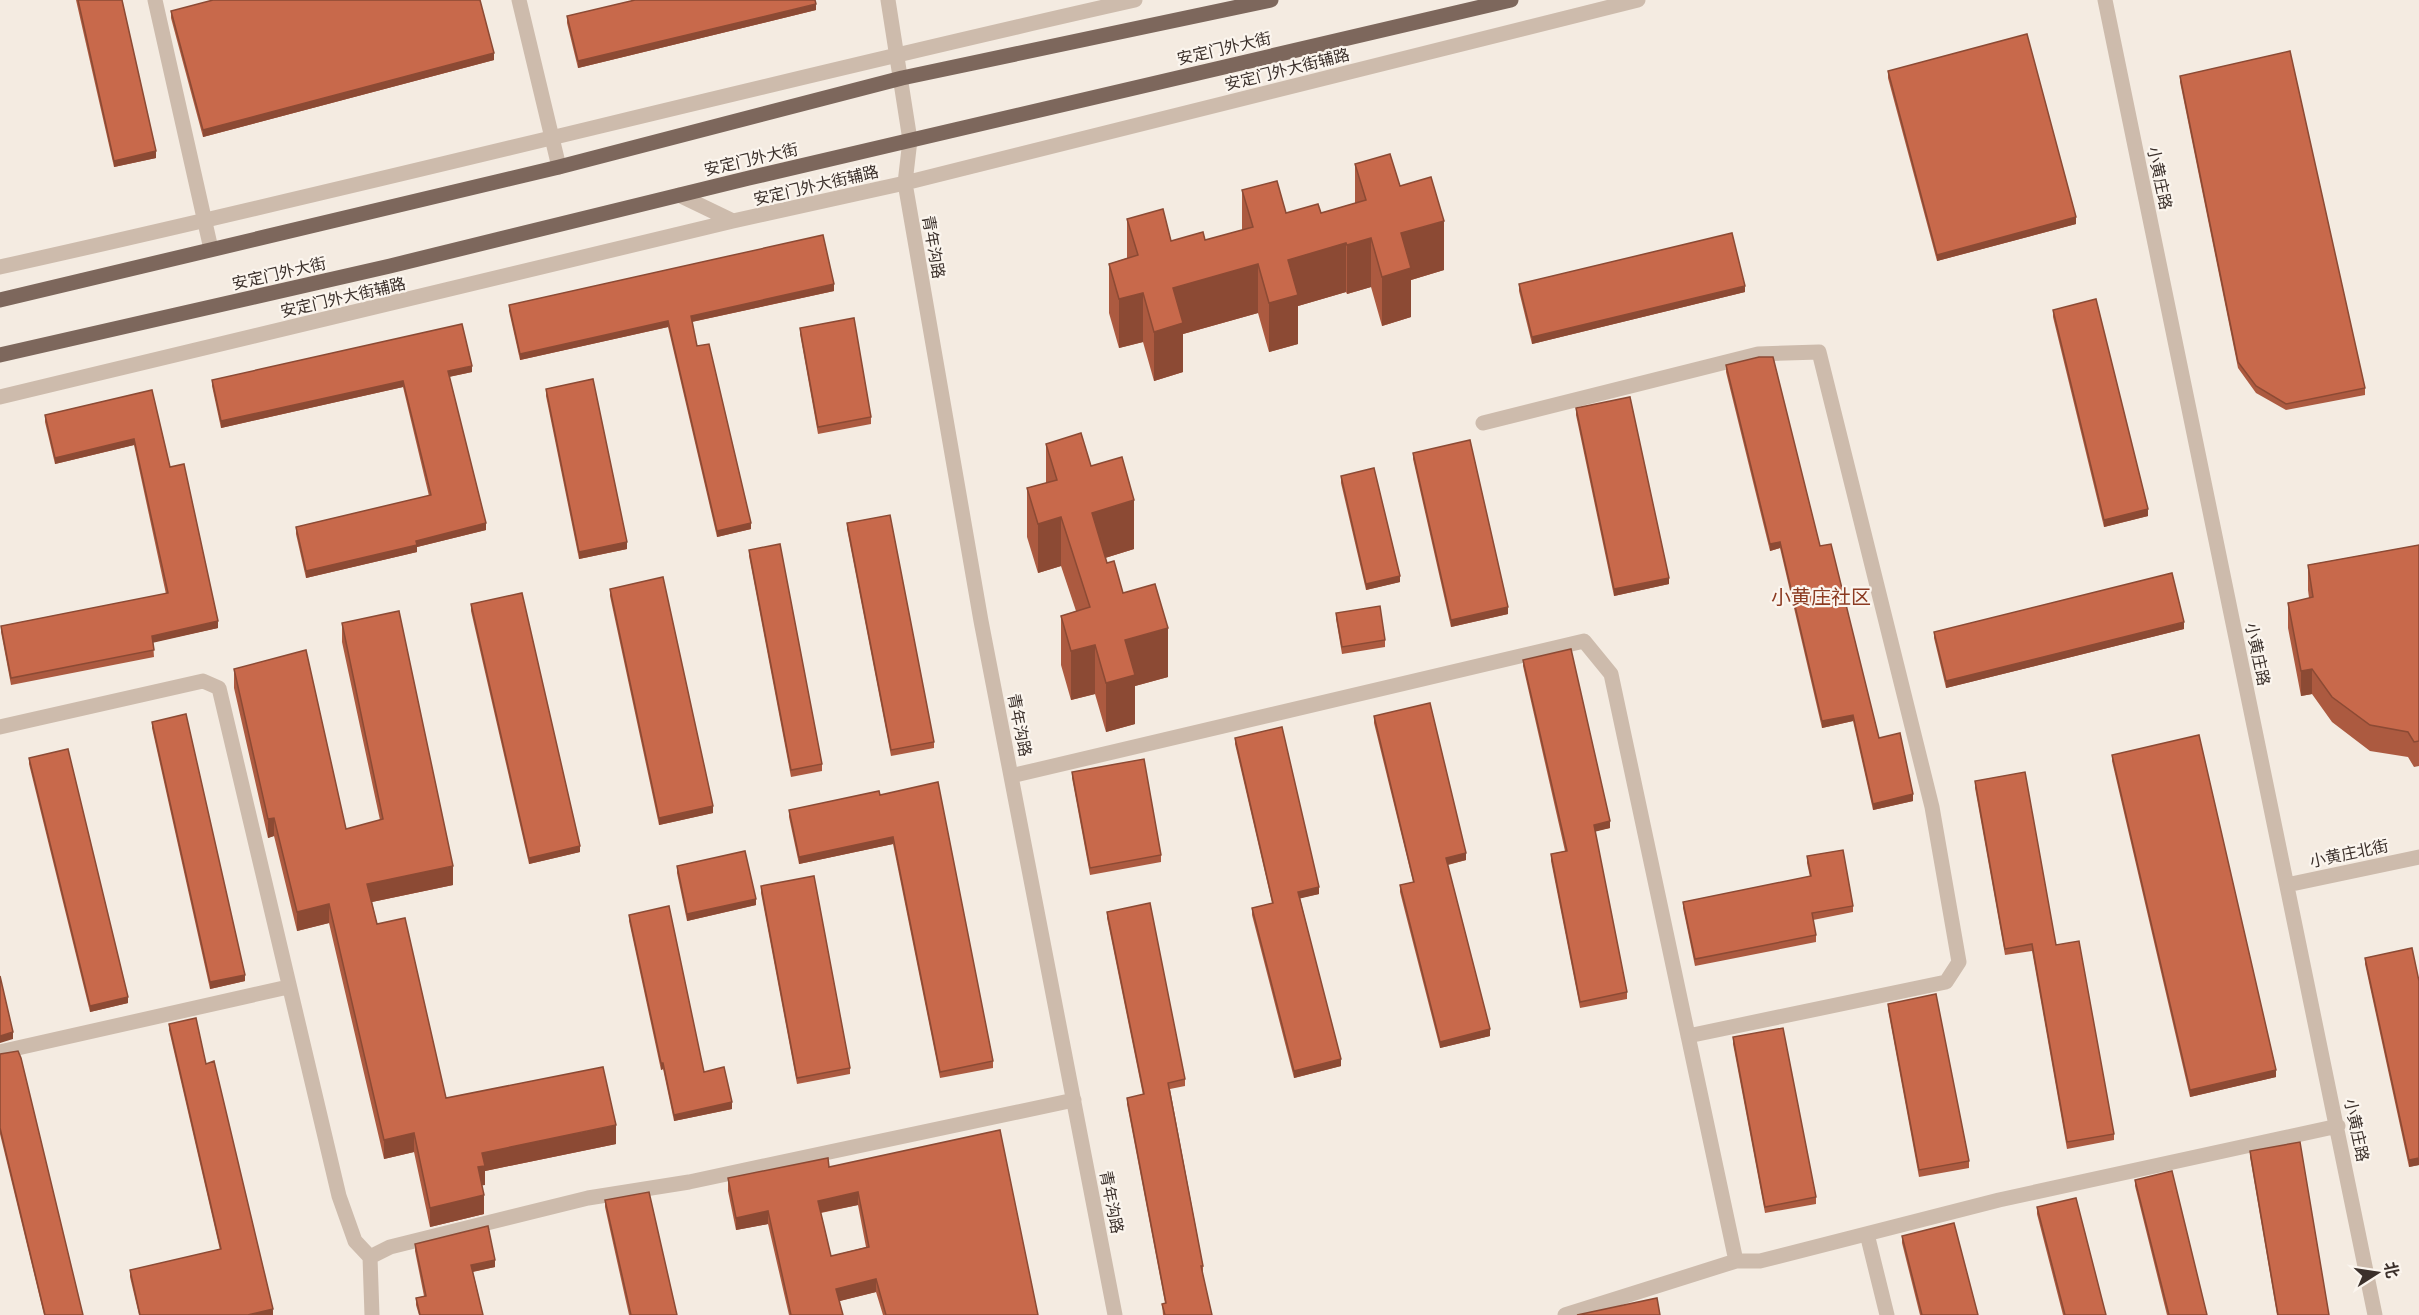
<svg xmlns="http://www.w3.org/2000/svg" width="2419" height="1315" font-family="Roboto,'Noto Sans SC',sans-serif">
  <style>
    .lines { fill: none; stroke-linecap: round; stroke-linejoin: round }
    .minor { stroke: #cdbbac; stroke-width: 15 }
    .major { stroke: #7d675c; stroke-width: 15 }
    .wall { fill: #ac5a40; fill-rule: evenodd }
    .shaded-wall { fill: #8c4a34 }
    .building { fill: #c8694b; stroke: #8c4a34; stroke-width: 1.5; fill-rule: evenodd }
    .labels { text-anchor: middle; stroke-width: 4.5; stroke-linejoin: round; paint-order: stroke }
    .street-label { font-size: 16px; fill: #3b302b; stroke: #fbf5ee }
    .quarter-label { font-size: 20px; fill: #8c3b22; stroke: #fbf5ee }
  </style>
  <rect width="100%" height="100%" fill="#f4ebe1"/>
  <g class="lines">
    <path class="minor" d="M 155,0 L 211,249
      M 519,0 L 559,167
      M 888,0 L 910,140 L 905,183 L 981,621 L 1115,1315
      M 2105,0 L 2375,1315
      M 679,195 L 733,221
      M 0,267 C 380,183 756,85 1135,0
      M 0,397 L 733,221 L 905,183 L 1638,0
      M 1483,423 L 1758,354 L 1819,352 L 1932,807 L 1959,962 L 1946,982 L 1688,1036
      M 0,727 L 203,681 L 219,688 L 339,1196 L 355,1241 L 370,1257 L 372,1315
      M 1011,776 L 1584,641 L 1611,674 L 1736,1261
      M 2287,885 L 2419,857
      M 0,1052 L 288,987
      M 1867,1234 L 1887,1315
      M 370,1257 L 390,1247 L 588,1198 L 689,1182 L 1074,1100
      M 1565,1315 L 1736,1261 L 1760,1261 L 1999,1200 L 2338,1126"/>
    <path class="major" d="M 0,300 L 559,167 L 902,78 L 1271,0
      M 0,355 L 390,266 L 749,178 L 1511,0"/>
  </g>
  <path class="wall" d="M 76,0 L 122,0 L 156,158 L 114,167 Z
    M 816,10 L 578,68 L 567,23 L 567,16 Z
    M 171,11 L 494,60 L 203,137 L 171,18 Z
    M 1888,71 L 2076,224 L 1937,261 L 1888,78 Z
    M 2180,76 L 2365,388 L 2365,395 L 2286,410 L 2256,393 L 2238,368 L 2180,82 Z
    M 1355,164 L 1400,186 L 1444,270 L 1411,280 L 1411,317 L 1382,326 L 1371,287 L 1347,294 L 1346,292 L 1298,306 L 1298,344 L 1269,352 L 1258,313 L 1183,334 L 1183,372 L 1154,381 L 1143,342 L 1119,348 L 1109,313 L 1109,264 L 1127,258 L 1127,219 L 1171,241 L 1205,240 L 1242,230 L 1242,190 L 1286,213 L 1321,213 L 1355,203 Z
    M 1519,284 L 1745,292 L 1532,344 L 1519,291 Z
    M 834,291 L 692,322 L 697,346 L 751,529 L 717,537 L 668,327 L 520,360 L 509,311 L 509,305 Z
    M 2053,310 L 2148,516 L 2104,527 L 2053,317 Z
    M 800,328 L 871,417 L 871,424 L 818,434 L 800,334 Z
    M 1726,365 L 1820,546 L 1879,738 L 1913,801 L 1873,810 L 1853,721 L 1822,728 L 1780,548 L 1770,551 L 1726,372 Z
    M 472,372 L 449,377 L 486,530 L 417,547 L 417,552 L 306,578 L 296,534 L 296,527 L 429,496 L 403,387 L 221,428 L 212,386 L 212,380 Z
    M 546,389 L 627,549 L 579,559 L 546,396 Z
    M 152,390 L 170,467 L 218,628 L 153,642 L 154,657 L 11,685 L 1,632 L 1,626 L 166,594 L 134,445 L 55,464 L 45,422 L 45,415 Z
    M 1576,408 L 1669,584 L 1614,596 L 1576,415 Z
    M 1046,444 L 1091,466 L 1134,549 L 1105,558 L 1107,563 L 1168,677 L 1135,686 L 1135,724 L 1106,732 L 1095,694 L 1071,700 L 1061,665 L 1061,616 L 1076,611 L 1061,566 L 1038,573 L 1027,537 L 1027,488 L 1046,483 Z
    M 1413,453 L 1508,614 L 1451,627 L 1413,459 Z
    M 1341,476 L 1400,582 L 1366,590 L 1341,483 Z
    M 847,523 L 934,742 L 934,748 L 891,756 L 847,529 Z
    M 2419,545 L 2419,766 L 2414,767 L 2408,757 L 2370,751 L 2332,722 L 2312,694 L 2301,696 L 2288,628 L 2288,603 L 2309,598 L 2308,590 L 2308,565 Z
    M 749,550 L 822,764 L 822,771 L 791,777 L 749,556 Z
    M 610,589 L 713,813 L 659,825 L 610,596 Z
    M 471,604 L 580,852 L 529,864 L 471,611 Z
    M 1336,613 L 1385,640 L 1385,647 L 1342,654 L 1336,619 Z
    M 342,623 L 453,885 L 372,902 L 377,924 L 446,1098 L 616,1144 L 485,1171 L 485,1185 L 482,1185 L 484,1214 L 430,1227 L 414,1152 L 384,1159 L 329,923 L 297,931 L 274,836 L 268,838 L 234,688 L 234,669 L 346,829 L 380,820 L 342,642 Z
    M 2184,629 L 1946,688 L 1934,638 L 1934,632 Z
    M 1523,660 L 1610,828 L 1595,831 L 1627,992 L 1627,999 L 1580,1008 L 1551,861 L 1551,854 L 1565,851 L 1523,666 Z
    M 1374,716 L 1466,860 L 1448,865 L 1490,1036 L 1440,1048 L 1400,892 L 1400,885 L 1413,882 L 1374,723 Z
    M 152,722 L 245,981 L 210,989 L 152,728 Z
    M 1235,738 L 1319,894 L 1300,898 L 1341,1066 L 1294,1078 L 1252,915 L 1252,908 L 1272,903 L 1235,744 Z
    M 2112,755 L 2276,1077 L 2190,1097 L 2112,761 Z
    M 29,758 L 128,1003 L 90,1012 L 29,764 Z
    M 1072,772 L 1161,855 L 1161,862 L 1090,875 L 1072,778 Z
    M 1975,781 L 2056,945 L 2114,1134 L 2114,1140 L 2067,1149 L 2032,951 L 2005,955 L 1975,788 Z
    M 880,795 L 993,1061 L 993,1068 L 940,1078 L 893,844 L 799,864 L 789,817 L 789,810 Z
    M 1807,856 L 1853,906 L 1853,912 L 1813,920 L 1816,935 L 1816,942 L 1695,966 L 1683,908 L 1683,902 L 1810,877 L 1807,863 Z
    M 677,866 L 756,905 L 687,921 L 677,873 Z
    M 761,886 L 850,1068 L 850,1074 L 797,1084 L 761,893 Z
    M 1107,912 L 1185,1079 L 1185,1086 L 1170,1089 L 1203,1266 L 1203,1272 L 1202,1272 L 1212,1315 L 1163,1315 L 1162,1304 L 1165,1303 L 1127,1104 L 1127,1098 L 1143,1095 L 1107,918 Z
    M 629,915 L 704,1072 L 732,1109 L 674,1121 L 663,1069 L 661,1070 L 629,921 Z
    M 2365,958 L 2419,981 L 2419,1165 L 2409,1167 L 2365,964 Z
    M 1888,1004 L 1969,1161 L 1969,1168 L 1919,1177 L 1888,1010 Z
    M 169,1024 L 206,1064 L 273,1315 L 139,1315 L 130,1277 L 130,1270 L 220,1250 L 169,1030 Z
    M 1733,1037 L 1816,1197 L 1816,1204 L 1765,1213 L 1733,1044 Z
    M 0,1054 L 83,1315 L 44,1315 L 0,1134 Z
    M 2250,1151 L 2329,1315 L 2277,1315 L 2250,1157 Z
    M 829,1167 L 1038,1315 L 883,1315 L 876,1292 L 839,1301 L 843,1315 L 789,1315 L 768,1224 L 736,1230 L 728,1191 L 728,1178 ZM 858,1205 L 866,1247 L 831,1256 L 821,1213 Z
    M 2135,1180 L 2207,1315 L 2167,1315 L 2135,1186 Z
    M 605,1200 L 677,1315 L 629,1315 L 605,1207 Z
    M 2037,1207 L 2106,1315 L 2063,1315 L 2037,1214 Z
    M 1902,1236 L 1978,1315 L 1920,1315 L 1902,1243 Z
    M 415,1244 L 495,1267 L 473,1272 L 483,1315 L 419,1315 L 416,1305 L 416,1298 L 424,1296 L 415,1251 Z"/>
  <path class="shaded-wall" d="M 816,4 L 816,10 L 578,68 L 578,61 Z
    M 494,53 L 494,60 L 203,137 L 203,130 Z
    M 156,151 L 156,158 L 114,167 L 114,161 Z
    M 2076,217 L 2076,224 L 1937,261 L 1937,255 Z
    M 1444,221 L 1444,270 L 1411,280 L 1411,317 L 1382,326 L 1382,277 L 1401,233 Z
    M 1371,238 L 1371,287 L 1347,294 L 1347,245 Z
    M 1346,243 L 1346,292 L 1298,306 L 1298,344 L 1269,352 L 1269,303 L 1288,260 Z
    M 1258,264 L 1258,313 L 1183,334 L 1183,372 L 1154,381 L 1154,332 L 1173,288 Z
    M 834,284 L 834,291 L 691,322 L 691,316 Z
    M 1745,286 L 1745,292 L 1532,344 L 1532,337 Z
    M 1143,293 L 1143,342 L 1119,348 L 1119,299 Z
    M 668,321 L 668,327 L 520,360 L 520,354 Z
    M 472,366 L 472,372 L 448,377 L 448,371 Z
    M 403,381 L 403,387 L 221,428 L 221,421 Z
    M 134,439 L 134,445 L 55,464 L 55,458 Z
    M 1134,500 L 1134,549 L 1092,562 L 1092,513 Z
    M 2148,509 L 2148,516 L 2104,527 L 2104,520 Z
    M 1061,517 L 1061,566 L 1038,573 L 1038,524 Z
    M 486,523 L 486,530 L 417,547 L 417,552 L 306,578 L 306,571 L 416,541 Z
    M 751,523 L 751,529 L 717,537 L 717,531 Z
    M 627,542 L 627,549 L 579,559 L 579,552 Z
    M 1780,542 L 1780,548 L 1770,551 L 1770,544 Z
    M 1400,576 L 1400,582 L 1366,590 L 1366,584 Z
    M 1669,578 L 1669,584 L 1614,596 L 1614,589 Z
    M 1508,607 L 1508,614 L 1451,627 L 1451,620 Z
    M 218,621 L 218,628 L 152,643 L 152,636 Z
    M 2184,622 L 2184,629 L 1946,688 L 1946,681 Z
    M 1168,628 L 1168,677 L 1135,686 L 1135,724 L 1106,732 L 1106,683 L 1125,640 Z
    M 1095,645 L 1095,694 L 1071,700 L 1071,651 Z
    M 2312,669 L 2312,694 L 2301,696 L 2301,671 Z
    M 1853,715 L 1853,721 L 1822,728 L 1822,721 Z
    M 1913,794 L 1913,801 L 1873,810 L 1873,804 Z
    M 713,806 L 713,813 L 659,825 L 659,818 Z
    M 274,818 L 274,836 L 268,838 L 268,819 Z
    M 1610,821 L 1610,828 L 1594,832 L 1594,825 Z
    M 893,837 L 893,844 L 799,864 L 799,857 Z
    M 580,846 L 580,852 L 529,864 L 529,858 Z
    M 1466,853 L 1466,860 L 1446,865 L 1446,858 Z
    M 453,866 L 453,885 L 367,903 L 367,884 Z
    M 1319,887 L 1319,894 L 1298,899 L 1298,892 Z
    M 756,899 L 756,905 L 687,921 L 687,914 Z
    M 329,904 L 329,923 L 297,931 L 297,912 Z
    M 245,975 L 245,981 L 210,989 L 210,982 Z
    M 128,997 L 128,1003 L 90,1012 L 90,1006 Z
    M 1490,1029 L 1490,1036 L 1440,1048 L 1440,1042 Z
    M 13,1032 L 13,1039 L 0,1043 L 0,1036 Z
    M 1341,1059 L 1341,1066 L 1294,1078 L 1294,1071 Z
    M 661,1063 L 663,1063 L 663,1069 L 661,1070 Z
    M 2276,1070 L 2276,1077 L 2190,1097 L 2190,1090 Z
    M 732,1102 L 732,1109 L 674,1121 L 674,1115 Z
    M 616,1125 L 616,1144 L 485,1171 L 485,1185 L 478,1186 L 478,1167 L 482,1153 Z
    M 414,1133 L 414,1152 L 384,1159 L 384,1140 Z
    M 2419,1158 L 2419,1165 L 2409,1167 L 2409,1160 Z
    M 858,1192 L 858,1205 L 818,1213 L 818,1201 Z
    M 484,1195 L 484,1214 L 430,1227 L 430,1208 Z
    M 768,1211 L 768,1224 L 736,1230 L 736,1218 Z
    M 495,1260 L 495,1267 L 471,1272 L 471,1265 Z
    M 876,1279 L 876,1292 L 836,1302 L 836,1289 Z
    M 273,1309 L 273,1315 L 248,1315 Z"/>
  <path class="building" d="M 78,0 L 122,0 L 156,151 L 114,161 Z
    M 213,0 L 480,0 L 494,53 L 203,130 L 171,11 Z
    M 635,0 L 815,0 L 816,4 L 578,61 L 567,16 Z
    M 2027,34 L 2076,217 L 1937,255 L 1888,71 Z
    M 2290,51 L 2365,388 L 2286,404 L 2256,386 L 2238,362 L 2180,76 Z
    M 1390,154 L 1400,186 L 1431,177 L 1444,221 L 1401,233 L 1411,268 L 1382,277 L 1371,238 L 1347,245 L 1346,243 L 1288,260 L 1298,295 L 1269,303 L 1258,264 L 1173,288 L 1183,323 L 1154,332 L 1143,293 L 1119,299 L 1109,264 L 1138,255 L 1127,219 L 1163,209 L 1171,241 L 1203,232 L 1205,240 L 1253,227 L 1242,190 L 1277,181 L 1286,213 L 1318,204 L 1321,213 L 1366,200 L 1355,164 Z
    M 1732,233 L 1745,286 L 1532,337 L 1519,284 Z
    M 823,235 L 834,284 L 691,316 L 697,346 L 709,344 L 751,523 L 717,531 L 668,321 L 520,354 L 509,305 Z
    M 2096,299 L 2148,509 L 2104,520 L 2053,310 Z
    M 854,318 L 871,417 L 818,427 L 800,328 Z
    M 462,324 L 472,366 L 448,371 L 486,523 L 416,541 L 417,545 L 306,571 L 296,527 L 431,495 L 403,381 L 221,421 L 212,380 Z
    M 1759,357 L 1773,357 L 1820,546 L 1831,544 L 1879,738 L 1900,733 L 1913,794 L 1873,804 L 1853,715 L 1822,721 L 1780,542 L 1770,544 L 1726,365 Z
    M 593,379 L 627,542 L 579,552 L 546,389 Z
    M 152,390 L 170,467 L 184,464 L 218,621 L 152,636 L 154,650 L 11,678 L 1,626 L 168,593 L 134,439 L 55,458 L 45,415 Z
    M 1630,397 L 1669,578 L 1614,589 L 1576,408 Z
    M 1081,433 L 1091,466 L 1122,457 L 1134,500 L 1092,513 L 1107,563 L 1114,561 L 1123,593 L 1155,584 L 1168,628 L 1125,640 L 1135,675 L 1106,683 L 1095,645 L 1071,651 L 1061,616 L 1090,607 L 1061,517 L 1038,524 L 1027,488 L 1057,480 L 1046,444 Z
    M 1470,440 L 1508,607 L 1451,620 L 1413,453 Z
    M 1374,468 L 1400,576 L 1366,584 L 1341,476 Z
    M 890,515 L 934,742 L 891,750 L 847,523 Z
    M 780,544 L 822,764 L 791,770 L 749,550 Z
    M 2419,545 L 2419,741 L 2414,742 L 2408,732 L 2370,725 L 2332,697 L 2312,669 L 2301,671 L 2288,603 L 2313,597 L 2308,565 Z
    M 2172,573 L 2184,622 L 1946,681 L 1934,632 Z
    M 663,577 L 713,806 L 659,818 L 610,589 Z
    M 522,593 L 580,846 L 529,858 L 471,604 Z
    M 1380,606 L 1385,640 L 1342,647 L 1336,613 Z
    M 399,611 L 453,866 L 367,884 L 377,924 L 405,918 L 446,1098 L 603,1067 L 616,1125 L 482,1153 L 485,1166 L 478,1167 L 484,1195 L 430,1208 L 414,1133 L 384,1140 L 329,904 L 297,912 L 274,818 L 268,819 L 234,669 L 306,650 L 346,829 L 383,819 L 342,623 Z
    M 1571,649 L 1610,821 L 1594,825 L 1627,992 L 1580,1002 L 1551,854 L 1567,851 L 1523,660 Z
    M 1430,703 L 1466,853 L 1446,858 L 1490,1029 L 1440,1042 L 1400,885 L 1414,882 L 1374,716 Z
    M 186,714 L 245,975 L 210,982 L 152,722 Z
    M 1282,727 L 1319,887 L 1298,892 L 1341,1059 L 1294,1071 L 1252,908 L 1273,903 L 1235,738 Z
    M 2199,735 L 2276,1070 L 2190,1090 L 2112,755 Z
    M 68,749 L 128,997 L 90,1006 L 29,758 Z
    M 1144,759 L 1161,855 L 1090,868 L 1072,772 Z
    M 2025,772 L 2056,945 L 2079,941 L 2114,1134 L 2067,1142 L 2032,944 L 2005,949 L 1975,781 Z
    M 938,782 L 993,1061 L 940,1072 L 893,837 L 799,857 L 789,810 L 879,791 L 880,795 Z
    M 1843,850 L 1853,906 L 1812,913 L 1816,935 L 1695,959 L 1683,902 L 1811,876 L 1807,856 Z
    M 745,851 L 756,899 L 687,914 L 677,866 Z
    M 814,876 L 850,1068 L 797,1078 L 761,886 Z
    M 1150,903 L 1185,1079 L 1168,1083 L 1203,1266 L 1201,1266 L 1212,1315 L 1165,1315 L 1162,1304 L 1166,1303 L 1127,1098 L 1144,1094 L 1107,912 Z
    M 669,906 L 704,1072 L 724,1067 L 732,1102 L 674,1115 L 663,1063 L 661,1063 L 629,915 Z
    M 2412,948 L 2419,981 L 2419,1158 L 2409,1160 L 2365,958 Z
    M 0,976 L 13,1032 L 0,1036 Z
    M 1936,994 L 1969,1161 L 1919,1170 L 1888,1004 Z
    M 196,1018 L 206,1064 L 214,1061 L 273,1309 L 248,1315 L 140,1315 L 130,1270 L 221,1249 L 169,1024 Z
    M 1783,1028 L 1816,1197 L 1765,1207 L 1733,1037 Z
    M 18,1051 L 21,1058 L 83,1315 L 45,1315 L 0,1128 L 0,1054 Z
    M 1000,1130 L 1038,1315 L 886,1315 L 876,1279 L 836,1289 L 843,1315 L 791,1315 L 768,1211 L 736,1218 L 728,1178 L 828,1158 L 829,1167 ZM 858,1192 L 869,1247 L 831,1256 L 818,1201 Z
    M 2300,1142 L 2329,1315 L 2278,1315 L 2250,1151 Z
    M 2172,1171 L 2207,1315 L 2169,1315 L 2135,1180 Z
    M 649,1192 L 677,1315 L 631,1315 L 605,1200 Z
    M 2076,1198 L 2106,1315 L 2065,1315 L 2037,1207 Z
    M 1954,1223 L 1978,1315 L 1922,1315 L 1902,1236 Z
    M 488,1226 L 495,1260 L 471,1265 L 483,1315 L 420,1315 L 416,1298 L 426,1296 L 415,1244 Z
    M 1657,1298 L 1660,1315 L 1577,1315 Z"/>
  <g class="labels">
    <g class="street-label">
      <text transform="translate(1224 48) rotate(-13)" y="6">安定门外大街</text>
      <text transform="translate(1287 69) rotate(-14)" y="6">安定门外大街辅路</text>
      <text transform="translate(751 159) rotate(-13)" y="6">安定门外大街</text>
      <text transform="translate(2160 178) rotate(78)" y="6">小黄庄路</text>
      <text transform="translate(816 185) rotate(-13)" y="6">安定门外大街辅路</text>
      <text transform="translate(934 247) rotate(80)" y="6">青年沟路</text>
      <text transform="translate(279 273) rotate(-13)" y="6">安定门外大街</text>
      <text transform="translate(343 297) rotate(-13)" y="6">安定门外大街辅路</text>
      <text transform="translate(2258 654) rotate(78)" y="6">小黄庄路</text>
      <text transform="translate(1020 725) rotate(79)" y="6">青年沟路</text>
      <text transform="translate(2349 853) rotate(-12)" y="6">小黄庄北街</text>
      <text transform="translate(2357 1130) rotate(78)" y="6">小黄庄路</text>
      <text transform="translate(1112 1202) rotate(79)" y="6">青年沟路</text>
    </g>
    <g class="quarter-label">
      <text x="1821" y="604">小黄庄社区</text>
    </g>
  </g>
  <g transform="translate(2377 1273) rotate(78)" stroke="#fbf5ee" stroke-width="4.5" paint-order="stroke">
  <path d="M0-4.5L10 22L0 15L-10 22Z" fill="#3b302b"/>
  <text y="-9" font-size="16" font-weight="bold" text-anchor="middle" fill="#3b302b">北</text>
  </g>
</svg>
